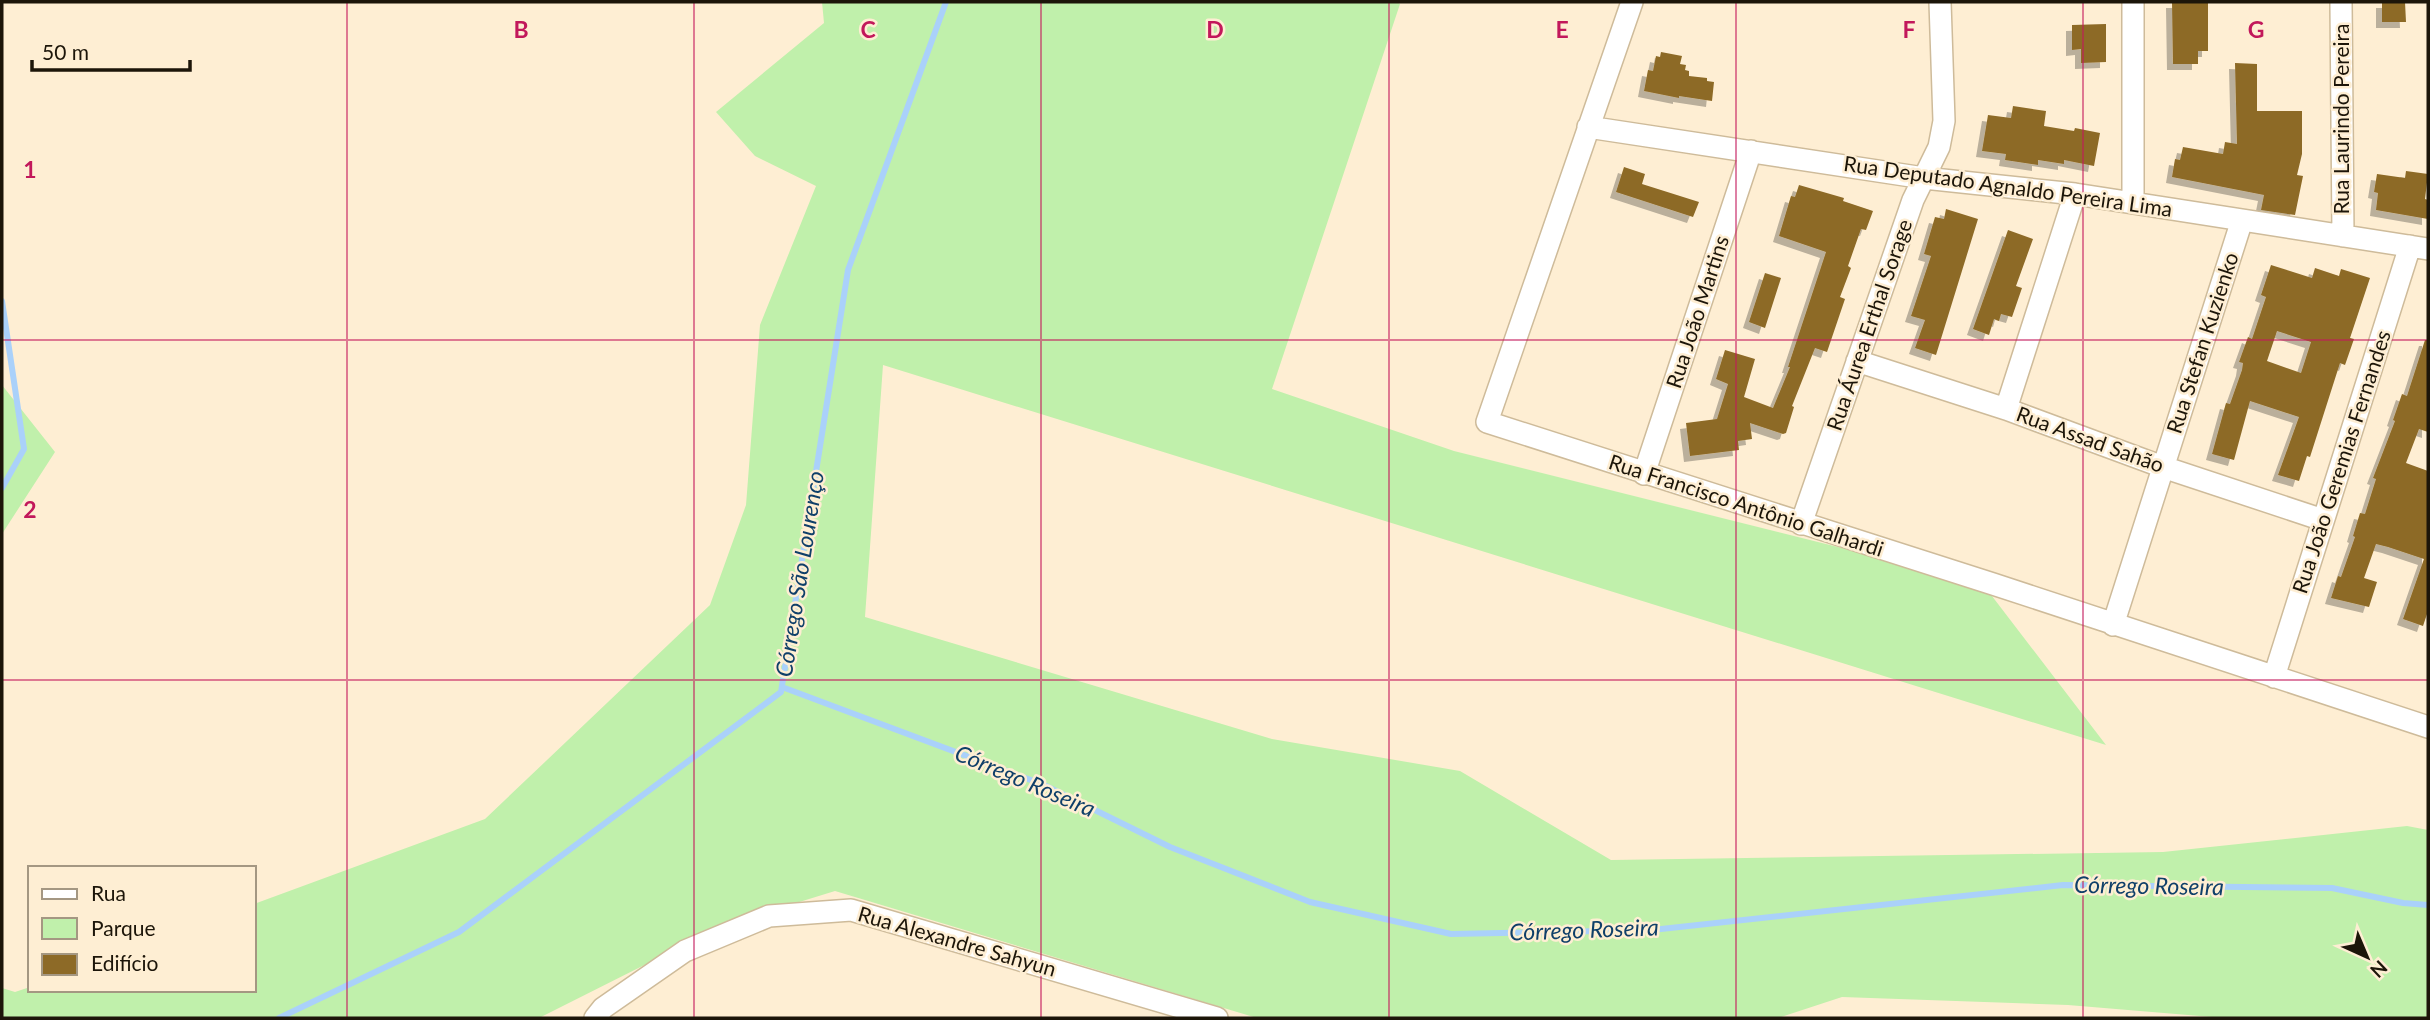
<svg xmlns="http://www.w3.org/2000/svg" width="2430" height="1020" font-family="Lato,sans-serif">
  <style>
    .green { fill: #c0f0ab }
    .lines { fill: none; stroke-linecap: round; stroke-linejoin: round }
    .stream { stroke: #aad1fa; stroke-width: 6 }
    .building { fill: #8d6a27; fill-rule: evenodd; filter: url(#shadow) }
    .minor-casing { stroke: #cebb9a; stroke-width: 24 }
    .minor { stroke: #fff; stroke-width: 21 }
    .grid { fill: none; stroke: #c2185b; stroke-width: 2; stroke-opacity: 0.55 }
    .labels { text-anchor: middle; stroke-width: 5; stroke-linejoin: round; paint-order: stroke }
    .street-label { font-size: 21px; fill: #1c1509; stroke: #feeed3 }
    .water-label { font-size: 23px; font-style: italic; fill: #0f3f69; stroke: #feeed3 }
    .grid-label { font-size: 23px; text-anchor: middle; font-weight: bold; fill: #c2185b; stroke: #feeed3; stroke-width: 5; stroke-linejoin: round; paint-order: stroke }
  </style>
  <defs>
    <filter id="shadow"><feDropShadow dx="-6" dy="6" stdDeviation="0" flood-color="#0004"/></filter>
  </defs>
  <rect width="100%" height="100%" fill="#feeed3"/>
  <path class="green" d="M 822,2 L 1397,2 L 1400,4 L 1272,389 L 1454,451 L 1982,583 L 2106,745 L 883,365 L 865,617 L 1272,739 L 1460,771 L 1611,860 L 2163,852 L 2407,826 L 2428,830 L 2428,1018 L 2224,1018 L 2068,1005 L 1842,997 L 1778,1018 L 1257,1018 L 835,891 L 722,926 L 539,1018 L 2,1018 L 2,988 L 15,992 L 30,987 L 30,990 L 254,990 L 254,904 L 485,819 L 710,605 L 746,505 L 760,325 L 816,186 L 755,156 L 716,112 L 824,23 Z
    M 2,385 L 55,452 L 2,534 Z"/>
  <g class="lines">
    <path class="stream" d="M 2,301 L 24,449 L 2,488
      M 782,687 L 1044,785 L 1170,847 L 1310,902 L 1451,934 L 1652,930 L 2063,885 L 2332,888 L 2403,903 L 2428,905
      M 279,1018 L 459,932 L 781,692 L 848,270 L 946,2"/>
  </g>
  <path class="building" d="M 2172,2 L 2208,2 L 2208,51 L 2198,51 L 2198,64 L 2173,64 Z
    M 2382,2 L 2405,2 L 2406,22 L 2382,22 Z
    M 2106,24 L 2106,62 L 2081,63 L 2081,49 L 2072,50 L 2072,25 Z
    M 1661,52 L 1682,56 L 1680,64 L 1686,65 L 1685,70 L 1689,71 L 1689,76 L 1707,78 L 1707,81 L 1714,82 L 1712,101 L 1679,96 L 1679,98 L 1644,91 L 1648,70 L 1653,71 L 1656,56 L 1660,57 Z
    M 2235,63 L 2257,64 L 2257,111 L 2302,111 L 2302,154 L 2297,175 L 2303,176 L 2295,215 L 2261,210 L 2264,195 L 2172,177 L 2175,159 L 2180,160 L 2183,147 L 2223,154 L 2225,142 L 2237,144 Z
    M 2013,106 L 2046,111 L 2044,126 L 2074,131 L 2075,128 L 2100,133 L 2094,166 L 2064,160 L 2064,164 L 2038,160 L 2038,165 L 2005,160 L 2006,154 L 1982,151 L 1988,115 L 2011,118 Z
    M 1624,167 L 1645,174 L 1642,184 L 1699,202 L 1693,217 L 1616,192 Z
    M 2406,171 L 2428,174 L 2425,199 L 2428,200 L 2428,219 L 2376,210 L 2378,193 L 2374,192 L 2377,174 L 2405,178 Z
    M 1799,185 L 1844,198 L 1843,201 L 1873,211 L 1866,230 L 1861,229 L 1848,266 L 1851,268 L 1840,297 L 1845,299 L 1827,352 L 1815,348 L 1792,406 L 1794,407 L 1786,433 L 1783,434 L 1750,423 L 1752,439 L 1738,441 L 1739,450 L 1690,456 L 1686,423 L 1717,419 L 1728,384 L 1716,379 L 1725,350 L 1755,359 L 1744,397 L 1773,408 L 1790,367 L 1788,367 L 1826,252 L 1779,236 L 1791,196 L 1795,197 Z
    M 1946,209 L 1978,219 L 1936,355 L 1915,348 L 1925,320 L 1911,316 L 1931,256 L 1924,254 L 1935,217 L 1944,219 Z
    M 2008,230 L 2033,239 L 2016,286 L 2022,288 L 2012,317 L 2001,314 L 1999,321 L 1994,319 L 1989,335 L 1973,329 Z
    M 2271,265 L 2312,278 L 2315,268 L 2339,276 L 2341,269 L 2370,278 L 2350,338 L 2354,339 L 2345,365 L 2340,363 L 2310,457 L 2307,456 L 2299,481 L 2278,475 L 2299,417 L 2250,401 L 2234,460 L 2212,454 L 2226,403 L 2230,404 L 2242,370 L 2243,363 L 2239,362 L 2248,337 L 2252,339 L 2266,297 L 2261,295 ZM 2277,331 L 2311,342 L 2301,373 L 2267,361 Z
    M 1765,273 L 1781,278 L 1765,328 L 1749,322 Z
    M 2425,340 L 2428,340 L 2428,432 L 2419,429 L 2406,463 L 2428,471 L 2428,611 L 2423,626 L 2403,619 L 2424,559 L 2388,547 L 2376,544 L 2364,578 L 2377,582 L 2369,607 L 2331,598 L 2338,576 L 2341,577 L 2355,537 L 2353,536 L 2360,513 L 2365,514 L 2376,479 L 2373,478 L 2395,421 L 2393,420 L 2402,394 L 2407,396 Z"/>
  <g class="lines">
    <defs>
      <path id="minor" d="M 1632,2 L 1487,422 L 1993,584 L 2428,727
        M 2341,2 L 2343,236
        M 1588,127 L 1924,178 L 2075,194 L 2428,249
        M 2133,203 L 2133,2
        M 1857,361 L 2006,409 L 2163,467 L 2323,520
        M 2006,409 L 2075,194
        M 1644,474 L 1751,151
        M 1801,524 L 1913,200 L 1939,147 L 1944,121 L 1940,2
        M 2113,625 L 2242,220
        M 2274,677 L 2410,246
        M 595,1018 L 603,1008 L 685,951 L 769,916 L 851,910 L 1217,1018"/>
    </defs>
    <use href="#minor" class="minor-casing"/>
    <use href="#minor" class="minor"/>
  </g>
  <path class="grid" d="M 347,2 L 347,1018M 694,2 L 694,1018M 1041,2 L 1041,1018M 1389,2 L 1389,1018M 1736,2 L 1736,1018M 2083,2 L 2083,1018M 2,340 L 2428,340M 2,680 L 2428,680"/>
  <g class="labels">
    <g class="street-label">
      <text transform="translate(2342 119) rotate(-90)" y="7">Rua Laurindo Pereira</text>
      <text transform="translate(2008 187) rotate(8)" y="7">Rua Deputado Agnaldo Pereira Lima</text>
      <text transform="translate(1698 312) rotate(-72)" y="7">Rua João Martins</text>
      <text transform="translate(1870 325) rotate(-71)" y="7">Rua Áurea Erthal Sorage</text>
      <text transform="translate(2203 343) rotate(-72)" y="7">Rua Stefan Kuzienko</text>
      <text transform="translate(2090 440) rotate(20)" y="7">Rua Assad Sahão</text>
      <text transform="translate(2342 462) rotate(-72)" y="7">Rua João Geremias Fernandes</text>
      <text transform="translate(1746 506) rotate(18)" y="7">Rua Francisco Antônio Galhardi</text>
      <text transform="translate(957 942) rotate(16)" y="7">Rua Alexandre Sahyun</text>
    </g>
    <g class="water-label">
      <text transform="translate(800 574) rotate(-81)" y="8">Córrego São Lourenço</text>
      <text transform="translate(1025 781) rotate(23)" y="8">Córrego Roseira</text>
      <text transform="translate(2149 886) rotate(1)" y="8">Córrego Roseira</text>
      <text transform="translate(1584 930) rotate(-2)" y="8">Córrego Roseira</text>
    </g>
  </g>
  <g class="grid-label">
    <text x="521" y="38">B</text>
    <text x="868" y="38">C</text>
    <text x="1215" y="38">D</text>
    <text x="1562" y="38">E</text>
    <text x="1909" y="38">F</text>
    <text x="2256" y="38">G</text>
    <text x="30" y="178">1</text>
    <text x="30" y="518">2</text>
  </g>
  <rect width="2430" height="1020" fill="none" stroke="#1c1509" stroke-width="7"/>
  <rect x="28" y="866" width="228" height="126" fill="#feeed3" stroke="#a49782" stroke-width="2"/>
  <rect x="42" y="889" width="35" height="10" fill="#ffffff" stroke="#a49782" stroke-width="2"/>
  <text x="91" y="901" font-size="21" fill="#1c1509">Rua</text>
  <rect x="42" y="918" width="35" height="21" fill="#c0f0ab" stroke="#a49782" stroke-width="2"/>
  <text x="91" y="936" font-size="21" fill="#1c1509">Parque</text>
  <rect x="42" y="954" width="35" height="21" fill="#8d6a27" stroke="#a49782" stroke-width="2"/>
  <text x="91" y="971" font-size="21" fill="#1c1509">Edifício</text>
  <g transform="translate(2367 957) rotate(136)" stroke="#feeed3" stroke-width="5" paint-order="stroke">
  <path d="M0-5L12 26L0 18L-12 26Z" fill="#1c1509"/>
  <text y="-10" font-size="19" font-weight="bold" text-anchor="middle" fill="#1c1509">N</text>
  </g>
  <path d="M32 60v10h158v-10" fill="none" stroke="#1c1509" stroke-width="3.5"/>
  <text x="42" y="60" font-size="21" fill="#1c1509" stroke="#feeed3" stroke-width="5" paint-order="stroke">50 m</text>
</svg>
